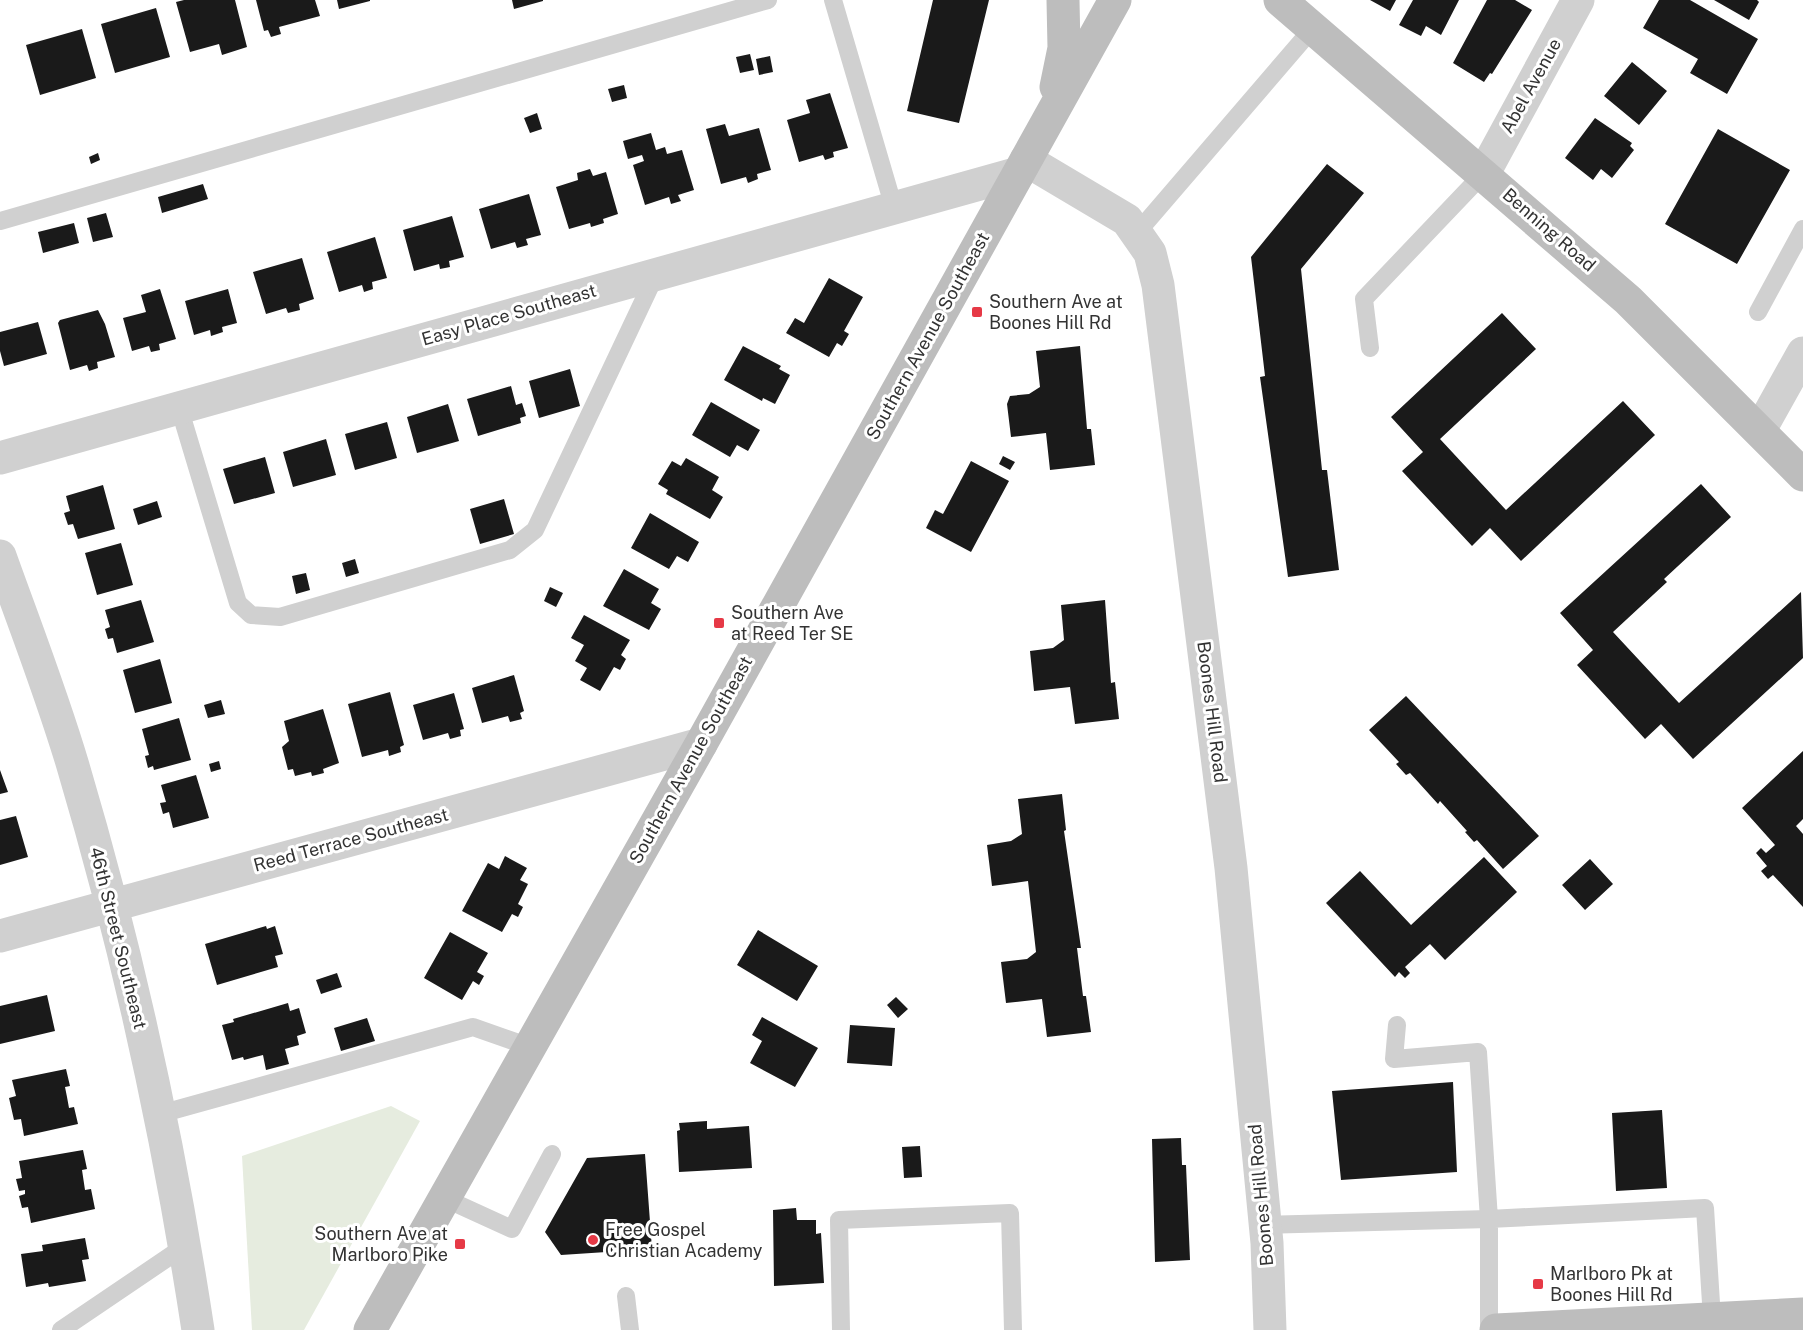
<svg xmlns="http://www.w3.org/2000/svg" width="1803" height="1330" font-family="'Public Sans',sans-serif">
  <style>
    .green { fill: #e6ecdf }
    .building { fill: #1a1a1a }
    .lines { fill: none; stroke-linecap: round; stroke-linejoin: round }
    .service { stroke: #d0d0d0; stroke-width: 18 }
    .minor { stroke: #d0d0d0; stroke-width: 33 }
    .secondary { stroke: #bdbdbd; stroke-width: 33 }
    .poi-dot { fill: #e63946; stroke: #fff; stroke-width: 2 }
    .labels { text-anchor: middle; stroke-width: 6; stroke-linejoin: round; paint-order: stroke }
    .street-label { font-size: 18px; fill: #333; stroke: #fff }
    .poi-label { font-size: 18px; fill: #333; stroke: #fff; text-anchor: start }
  </style>
  <rect width="100%" height="100%" fill="#fff"/>
  <path class="green" d="M 391,1106 L 420,1121 L 304,1330 L 252,1330 L 242,1156 Z"/>
  <path class="building" d="M 184,0 L 235,0 L 247,47 L 222,55 L 219,44 L 190,52 L 176,2 Z
    M 256,0 L 315,0 L 320,16 L 279,27 L 281,34 L 271,37 L 268,30 L 264,31 Z
    M 337,0 L 370,0 L 370,1 L 339,9 Z
    M 512,0 L 543,0 L 543,1 L 514,9 Z
    M 933,0 L 989,0 L 959,123 L 907,111 Z
    M 1370,0 L 1396,0 L 1390,11 Z
    M 1413,0 L 1459,0 L 1441,35 L 1426,26 L 1421,36 L 1399,25 Z
    M 1487,0 L 1515,0 L 1532,10 L 1492,74 L 1490,73 L 1484,82 L 1453,63 Z
    M 1659,0 L 1690,0 L 1758,39 L 1727,94 L 1690,73 L 1698,59 L 1643,28 Z
    M 1714,0 L 1757,0 L 1759,2 L 1749,20 Z
    M 156,8 L 170,57 L 115,73 L 101,24 Z
    M 82,29 L 96,78 L 40,95 L 26,45 Z
    M 750,54 L 754,70 L 740,73 L 736,57 Z
    M 770,56 L 773,72 L 759,75 L 756,59 Z
    M 1632,62 L 1667,91 L 1639,125 L 1604,96 Z
    M 624,85 L 627,98 L 612,102 L 608,89 Z
    M 830,93 L 848,148 L 833,152 L 834,157 L 825,160 L 823,155 L 799,162 L 787,120 L 810,113 L 806,100 Z
    M 537,113 L 542,129 L 530,133 L 524,118 Z
    M 1595,118 L 1632,143 L 1630,146 L 1634,150 L 1612,178 L 1601,169 L 1593,180 L 1565,158 Z
    M 725,124 L 729,136 L 759,128 L 771,170 L 757,174 L 758,179 L 748,183 L 746,177 L 721,184 L 706,129 Z
    M 1718,129 L 1790,170 L 1737,264 L 1665,224 Z
    M 651,133 L 656,150 L 665,147 L 667,154 L 682,150 L 694,190 L 678,195 L 681,201 L 671,204 L 669,197 L 645,205 L 633,165 L 644,161 L 642,155 L 628,159 L 623,141 Z
    M 98,153 L 100,160 L 91,164 L 89,157 Z
    M 1327,164 L 1364,193 L 1301,269 L 1322,470 L 1327,470 L 1339,570 L 1288,577 L 1260,377 L 1265,376 L 1251,257 Z
    M 590,169 L 593,176 L 606,172 L 618,214 L 603,219 L 604,223 L 591,227 L 590,223 L 569,229 L 556,187 L 578,180 L 577,173 Z
    M 203,184 L 208,199 L 162,213 L 158,197 Z
    M 529,194 L 541,235 L 526,239 L 528,245 L 517,248 L 515,242 L 491,249 L 479,209 Z
    M 106,213 L 113,237 L 93,242 L 87,218 Z
    M 452,216 L 464,257 L 449,261 L 450,267 L 440,269 L 439,264 L 414,271 L 403,230 Z
    M 74,223 L 79,243 L 43,253 L 38,232 Z
    M 375,237 L 387,278 L 372,282 L 373,289 L 364,292 L 362,285 L 339,292 L 327,252 Z
    M 302,258 L 314,299 L 299,304 L 300,310 L 288,313 L 286,308 L 266,314 L 253,272 Z
    M 829,278 L 863,297 L 844,331 L 849,334 L 842,346 L 837,343 L 829,357 L 786,333 L 795,318 L 804,323 Z
    M 160,289 L 176,339 L 159,344 L 160,350 L 151,352 L 149,346 L 132,351 L 123,318 L 146,312 L 141,295 Z
    M 228,289 L 237,323 L 222,327 L 223,332 L 211,336 L 210,330 L 194,335 L 185,301 Z
    M 98,310 L 105,324 L 115,357 L 97,362 L 98,368 L 89,371 L 87,365 L 70,370 L 58,323 L 60,320 Z
    M 1502,313 L 1536,349 L 1440,439 L 1506,510 L 1623,401 L 1655,435 L 1521,561 L 1490,528 L 1472,546 L 1402,471 L 1423,452 L 1391,417 Z
    M 38,322 L 47,354 L 4,366 L 0,351 L 0,332 Z
    M 743,346 L 781,366 L 779,369 L 790,375 L 775,404 L 763,398 L 762,401 L 724,380 Z
    M 1080,346 L 1087,429 L 1091,429 L 1095,465 L 1050,470 L 1046,433 L 1011,437 L 1007,404 L 1010,396 L 1029,394 L 1040,387 L 1036,351 Z
    M 570,369 L 580,406 L 539,418 L 529,381 Z
    M 511,386 L 516,405 L 522,403 L 526,416 L 520,418 L 521,423 L 478,436 L 467,399 Z
    M 711,402 L 760,430 L 748,451 L 737,445 L 730,457 L 692,435 Z
    M 448,404 L 459,441 L 417,453 L 407,417 Z
    M 387,422 L 397,458 L 355,470 L 345,434 Z
    M 326,439 L 336,475 L 293,487 L 283,452 Z
    M 1003,456 L 1015,462 L 1010,470 L 999,464 Z
    M 265,457 L 275,493 L 234,504 L 223,469 Z
    M 686,458 L 719,477 L 712,490 L 723,497 L 710,519 L 666,494 L 668,490 L 658,484 L 672,461 L 681,466 Z
    M 971,461 L 1009,481 L 971,552 L 926,528 L 935,510 L 943,514 Z
    M 1701,484 L 1731,517 L 1664,579 L 1667,582 L 1613,632 L 1679,703 L 1801,592 L 1803,658 L 1693,759 L 1661,724 L 1645,739 L 1577,665 L 1593,650 L 1560,613 Z
    M 103,485 L 115,529 L 78,539 L 73,524 L 68,525 L 64,513 L 70,511 L 66,496 Z
    M 504,499 L 514,534 L 480,544 L 470,509 Z
    M 157,501 L 162,517 L 138,525 L 133,509 Z
    M 650,513 L 699,542 L 688,562 L 677,556 L 669,569 L 631,548 Z
    M 121,543 L 133,585 L 97,595 L 85,553 Z
    M 355,559 L 359,573 L 346,577 L 342,563 Z
    M 624,569 L 659,589 L 651,603 L 661,609 L 649,630 L 603,606 Z
    M 306,573 L 310,590 L 296,594 L 292,576 Z
    M 550,587 L 563,593 L 556,607 L 544,601 Z
    M 141,600 L 154,642 L 117,653 L 113,638 L 108,639 L 105,629 L 110,627 L 105,610 Z
    M 1105,600 L 1111,683 L 1115,682 L 1119,719 L 1075,724 L 1070,687 L 1034,691 L 1030,651 L 1053,648 L 1064,640 L 1061,605 Z
    M 584,615 L 630,640 L 621,655 L 626,659 L 620,670 L 614,667 L 600,691 L 580,680 L 587,668 L 575,661 L 584,645 L 571,638 Z
    M 160,659 L 172,703 L 135,713 L 123,670 Z
    M 514,675 L 524,711 L 520,713 L 522,719 L 510,722 L 508,716 L 482,723 L 472,688 Z
    M 390,692 L 404,745 L 400,747 L 401,752 L 389,756 L 388,750 L 362,757 L 348,704 Z
    M 454,693 L 464,729 L 460,730 L 461,736 L 450,739 L 448,733 L 423,740 L 413,705 Z
    M 1406,696 L 1539,836 L 1503,869 L 1477,840 L 1474,842 L 1465,832 L 1467,831 L 1440,801 L 1438,804 L 1410,773 L 1406,775 L 1396,764 L 1399,762 L 1369,730 Z
    M 221,700 L 225,714 L 208,718 L 204,705 Z
    M 323,709 L 339,763 L 323,769 L 324,773 L 312,776 L 311,772 L 295,776 L 293,769 L 288,770 L 282,747 L 289,741 L 284,721 Z
    M 179,718 L 191,760 L 154,770 L 153,766 L 148,768 L 145,756 L 149,755 L 142,729 Z
    M 1803,751 L 1803,819 L 1796,826 L 1803,834 L 1803,907 L 1773,875 L 1768,879 L 1761,871 L 1767,866 L 1756,853 L 1761,848 L 1766,853 L 1775,845 L 1742,808 Z
    M 219,761 L 221,769 L 211,772 L 209,764 Z
    M 0,770 L 8,792 L 0,794 Z
    M 196,775 L 209,818 L 173,828 L 169,812 L 163,814 L 160,803 L 166,802 L 161,785 Z
    M 1062,794 L 1066,830 L 1064,831 L 1081,948 L 1077,948 L 1083,996 L 1086,996 L 1091,1032 L 1047,1037 L 1042,999 L 1006,1003 L 1001,962 L 1027,959 L 1036,952 L 1028,881 L 992,886 L 987,845 L 1011,841 L 1022,834 L 1018,799 Z
    M 16,816 L 28,857 L 0,865 L 0,820 Z
    M 505,856 L 527,868 L 520,880 L 528,884 L 518,904 L 523,907 L 518,917 L 512,914 L 502,932 L 462,911 L 488,863 L 499,869 Z
    M 1484,857 L 1517,892 L 1445,960 L 1430,944 L 1405,967 L 1410,973 L 1405,978 L 1399,972 L 1395,977 L 1326,903 L 1360,871 L 1411,925 Z
    M 1590,859 L 1613,884 L 1585,910 L 1562,885 Z
    M 266,926 L 267,929 L 275,926 L 283,954 L 275,956 L 278,967 L 217,985 L 205,944 Z
    M 758,930 L 818,966 L 797,1001 L 737,965 Z
    M 450,932 L 488,953 L 477,972 L 484,976 L 479,985 L 473,981 L 462,1000 L 424,978 Z
    M 337,973 L 342,987 L 321,994 L 316,980 Z
    M 47,995 L 55,1031 L 0,1044 L 0,1006 Z
    M 896,997 L 908,1009 L 898,1018 L 887,1005 Z
    M 288,1003 L 290,1011 L 299,1008 L 306,1033 L 297,1036 L 299,1045 L 285,1049 L 289,1064 L 266,1070 L 263,1055 L 244,1060 L 243,1057 L 232,1060 L 222,1025 L 234,1022 L 233,1019 Z
    M 762,1017 L 818,1048 L 795,1087 L 750,1063 L 762,1041 L 752,1035 Z
    M 367,1018 L 375,1041 L 341,1051 L 334,1028 Z
    M 850,1025 L 895,1028 L 892,1066 L 847,1063 Z
    M 66,1069 L 70,1086 L 65,1087 L 67,1097 L 69,1108 L 74,1107 L 78,1124 L 24,1136 L 21,1119 L 14,1120 L 9,1098 L 16,1096 L 12,1080 Z
    M 1453,1082 L 1457,1172 L 1341,1180 L 1332,1091 Z
    M 1662,1110 L 1667,1188 L 1616,1191 L 1612,1113 Z
    M 707,1121 L 707,1129 L 749,1126 L 752,1168 L 679,1172 L 677,1131 L 680,1130 L 679,1123 Z
    M 1181,1138 L 1182,1165 L 1186,1165 L 1190,1260 L 1155,1262 L 1152,1139 Z
    M 920,1146 L 922,1177 L 904,1178 L 902,1147 Z
    M 83,1150 L 87,1169 L 82,1170 L 85,1190 L 91,1189 L 95,1209 L 31,1223 L 28,1207 L 22,1208 L 19,1196 L 25,1194 L 25,1190 L 19,1191 L 16,1179 L 22,1178 L 19,1161 Z
    M 645,1154 L 652,1249 L 561,1255 L 545,1232 L 587,1158 Z
    M 796,1208 L 797,1220 L 816,1220 L 816,1234 L 821,1233 L 824,1283 L 774,1286 L 773,1210 Z
    M 85,1238 L 89,1259 L 82,1260 L 86,1281 L 49,1287 L 48,1283 L 26,1287 L 21,1254 L 43,1251 L 42,1245 Z"/>
  <g class="lines">
    <path class="service" d="M 833,0 L 894,208
      M 0,221 L 768,0
      M 1136,234 L 1313,28
      M 1758,312 L 1803,229
      M 1370,348 L 1364,299 L 1484,173
      M 179,407 L 238,603 L 251,615 L 280,617 L 510,550 L 535,530 L 656,274
      M 1397,1025 L 1394,1059 L 1478,1052 L 1489,1219 L 1489,1330
      M 160,1114 L 473,1027 L 530,1047
      M 444,1198 L 512,1229 L 552,1154
      M 1263,1225 L 1489,1219 L 1705,1208 L 1712,1319
      M 626,1296 L 630,1330
      M 61,1330 L 185,1246
      M 841,1330 L 839,1220 L 1010,1213 L 1013,1330"/>
    <path class="minor" d="M 1026,160 L 1127,220 L 1150,253 L 1158,285 L 1231,868 L 1267,1243 L 1270,1330
      M 1484,173 L 1578,0
      M 1760,430 L 1803,353
      M 0,458 L 1019,173
      M 0,556 C 25,626 52,695 73,766 C 128,951 169,1140 198,1330
      M 0,936 L 701,744"/>
    <path class="secondary" d="M 1280,0 L 1628,300 L 1803,475
      M 1056,87 L 1064,48 L 1063,0
      M 370,1330 L 701,744 L 1115,0
      M 1496,1330 L 1803,1314"/>
  </g>
  <g class="poi-dot">
    <rect x="971" y="306" width="12" height="12" rx="3"/>
    <rect x="713" y="617" width="12" height="12" rx="3"/>
    <circle cx="593" cy="1240" r="6"/>
    <rect x="454" y="1238" width="12" height="12" rx="3"/>
    <rect x="1532" y="1278" width="12" height="12" rx="3"/>
  </g>
  <g class="labels">
    <g class="street-label">
      <text transform="translate(1531 86) rotate(-61)" y="6">Abel Avenue</text>
      <text transform="translate(1549 230) rotate(41)" y="6">Benning Road</text>
      <text transform="translate(509 315) rotate(-16)" y="6">Easy Place Southeast</text>
      <text transform="translate(928 336) rotate(-61)" y="6">Southern Avenue Southeast</text>
      <text transform="translate(1212 712) rotate(83)" y="6">Boones Hill Road</text>
      <text transform="translate(691 760) rotate(-61)" y="6">Southern Avenue Southeast</text>
      <text transform="translate(351 840) rotate(-15)" y="6">Reed Terrace Southeast</text>
      <text transform="translate(118 938) rotate(76)" y="6">46th Street Southeast</text>
      <text transform="translate(1261 1195) rotate(-95)" y="6">Boones Hill Road</text>
    </g>
    <g class="poi-label">
      <text x="989" y="308">Southern Ave at<tspan x="989" dy="21">Boones Hill Rd</tspan></text>
      <text x="731" y="619">Southern Ave<tspan x="731" dy="21">at Reed Ter SE</tspan></text>
      <text x="605" y="1236">Free Gospel<tspan x="605" dy="21">Christian Academy</tspan></text>
      <text x="448" y="1240" text-anchor="end">Southern Ave at<tspan x="448" dy="21">Marlboro Pike</tspan></text>
      <text x="1550" y="1280">Marlboro Pk at<tspan x="1550" dy="21">Boones Hill Rd</tspan></text>
    </g>
  </g>
</svg>
